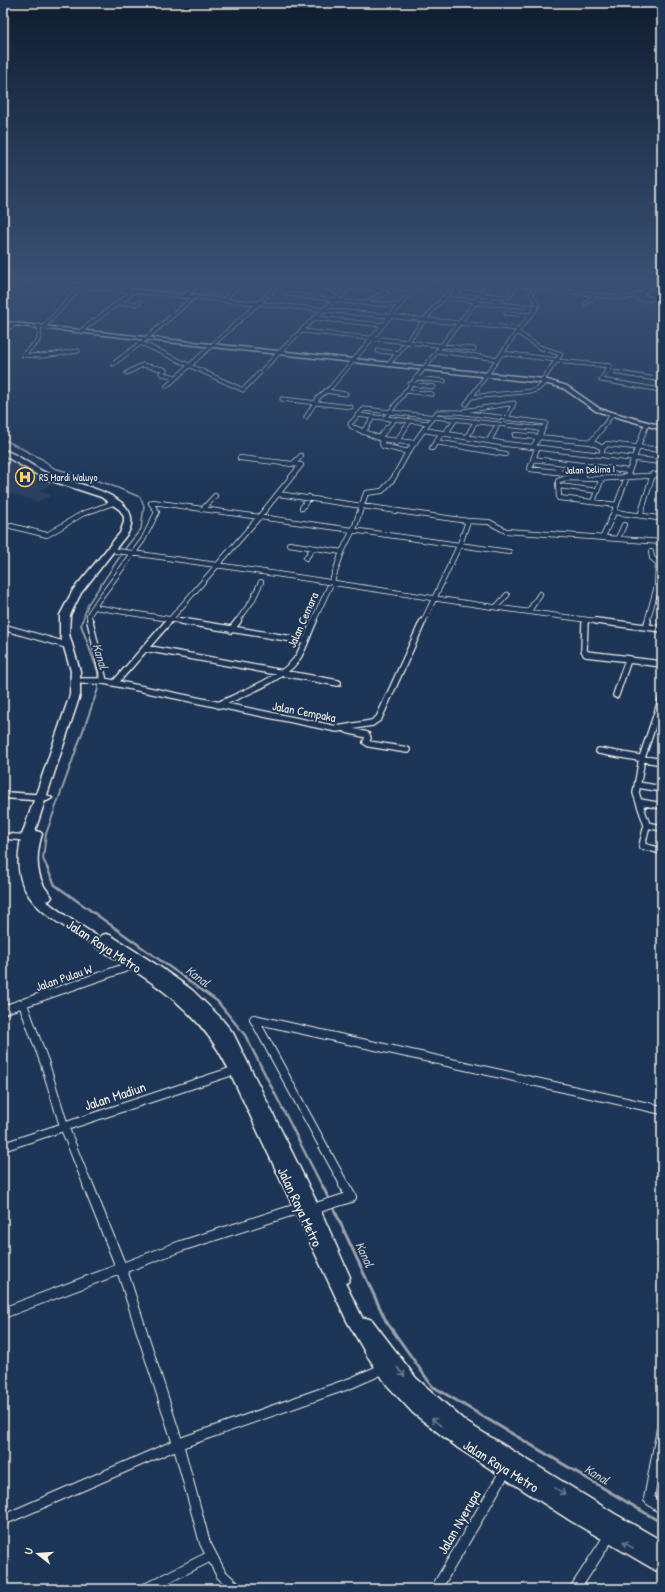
<svg xmlns="http://www.w3.org/2000/svg" width="665" height="1592" font-family="'Patrick Hand',sans-serif">
  <style>
    .built { fill: #2a4060 }
    .green { fill: #354a67; stroke: #949ea8 }
    .lines { fill: none; stroke-linecap: round; stroke-linejoin: round }
    .stream-far3 { stroke: #9aa2ab; stroke-width: 1.5 }
    .stream-far2 { stroke: #9aa2ab; stroke-width: 2 }
    .stream-far1 { stroke: #9aa2ab; stroke-width: 2.5 }
    .stream { stroke: #9aa2ab; stroke-width: 3 }
    .street-far4-casing { stroke: #f4f1e8; stroke-width: 5 }
    .street-far3-casing { stroke: #f4f1e8; stroke-width: 6 }
    .street-far2-casing { stroke: #f4f1e8; stroke-width: 8 }
    .street-far1-casing { stroke: #f4f1e8; stroke-width: 10 }
    .street-casing { stroke: #f4f1e8; stroke-width: 12 }
    .secondary-casing { stroke: #f4f1e8; stroke-width: 3 }
    .primary-casing { stroke: #f4f1e8; stroke-width: 3 }
    .highway-casing { stroke: #f4f1e8; stroke-width: 3 }
    .street-far4 { stroke: #1d3557; stroke-width: 3.5 }
    .street-far3 { stroke: #1d3557; stroke-width: 4.5 }
    .street-far2 { stroke: #1d3557; stroke-width: 5.5 }
    .street-far1 { stroke: #1d3557; stroke-width: 8 }
    .street { stroke: #1d3557; stroke-width: 10 }
    .secondary { fill: #1d3557; fill-rule: evenodd }
    .primary { fill: #1d3557; fill-rule: evenodd }
    .highway { fill: #1d3557; fill-rule: evenodd }
    .oneway { stroke: #68778a }
    .labels { text-anchor: middle; stroke-width: 4; stroke-linejoin: round; paint-order: stroke }
    .far-street-label { font-size: 10px; fill: #f4f1e8; stroke: #1d3557 }
    .far-poi-label { font-size: 10px; fill: #f4f1e8; stroke: #1d3557; text-anchor: start }
    .street-label { font-size: 12px; fill: #f4f1e8; stroke: #1d3557 }
    .water-label { font-size: 13px; font-style: italic; fill: #c0c3c4; stroke: #1d3557 }
    .near-street-label { font-size: 14px; fill: #f4f1e8; stroke: #1d3557 }
  </style>
  <rect width="100%" height="100%" fill="#1d3557"/>
  <filter id="ink" filterUnits="userSpaceOnUse"><feTurbulence type="fractalNoise" baseFrequency=".025" numOctaves="2"/><feDisplacementMap in="SourceGraphic" scale="8" xChannelSelector="R" yChannelSelector="G"/><feConvolveMatrix kernelMatrix="1 2 1 2 8 2 1 2 1" color-interpolation-filters="sRGB"/></filter>
  <g filter="url(#ink)">
    <path class="built" d="M 3,453 L 57,481 L 38,491 L 52,495 L 38,502 L 3,492 Z"/>
    <path class="green" d="M 142,279 L 201,279 L 184,293 L 130,288 Z
      M 209,279 L 241,279 L 223,298 L 192,294 Z"/>
    <g class="lines">
      <path class="stream-far3" d="M 3,439 L 42,459 L 54,468 L 108,484 L 140,497 L 144,506 L 141,529 L 127,546 L 88,604 L 82,622"/>
      <path class="stream-far2" d="M 48,869 L 43,859 L 46,834 L 98,689 L 98,672 L 81,625 L 82,621"/>
      <path class="stream-far1" d="M 47,868 L 55,885 L 217,1001 L 245,1035 L 322,1186"/>
      <path class="stream" d="M 322,1185 L 330,1201
        M 332,1205 L 386,1321 L 432,1386 L 662,1523"/>
      <defs>
        <path id="street-far4" d="M 10,279 L 519,329
          M 310,279 L 341,294
          M 355,279 L 412,290
          M 403,279 L 420,283
          M 442,279 L 488,285
          M 478,279 L 493,281
          M 540,281 L 568,285 L 562,291
          M 652,285 L 662,284
          M 352,286 L 370,288 L 386,293
          M 326,287 L 341,279
          M 127,289 L 141,279
          M 462,292 L 482,293
          M 287,294 L 360,303 L 399,305
          M 186,295 L 204,279
          M 481,295 L 508,297 L 516,285
          M 195,296 L 141,343 L 243,390 C 281,351 318,310 363,279
          M 638,297 L 643,300 L 651,299 L 641,295
          M 443,298 L 477,301
          M 224,299 L 245,279
          M 365,302 L 386,293
          M 118,303 L 135,304 L 140,302
          M 475,303 L 537,307
          M 585,304 L 595,295
          M 506,313 L 530,315
          M 314,318 L 383,325
          M 39,326 C 42,346 33,343 23,355 L 42,356 L 78,351
          M 44,327 L 82,285
          M 3,331 L 15,324
          M 81,331 L 135,290
          M 302,331 L 474,349
          M 517,332 L 539,347 L 561,354 L 542,381
          M 378,351 L 399,353
          M 437,351 L 498,359
          M 502,353 L 557,360
          M 555,361 L 610,366 L 601,380 L 662,390
          M 113,364 L 141,343
          M 388,365 L 435,307 L 459,282
          M 606,371 L 662,380
          M 127,373 L 142,365 L 163,369 L 165,370 L 161,373 L 162,374 L 177,377
          M 415,378 L 444,381
          M 410,384 L 434,387
          M 167,386 L 273,290 L 282,279
          M 325,391 L 346,394
          M 405,391 L 432,394
          M 471,397 L 533,391 L 538,389 L 545,382
          M 282,399 L 351,407
          M 466,404 L 519,329 L 536,309 L 537,303 L 531,293 L 542,279
          M 464,411 L 514,403 L 507,418
          M 357,415 L 428,423
          M 306,417 L 318,398 L 331,387 L 415,287 L 420,283 L 442,279
          M 385,418 L 492,281 L 622,298 C 637,297 647,292 656,279
          M 358,429 L 352,427 L 350,424 L 364,409 L 542,429
          M 365,429 L 374,417
          M 386,429 L 395,419
          M 405,429 L 410,421
          M 424,429 L 437,412 L 458,412 L 546,423 L 543,429
          M 449,429 L 456,419
          M 471,429 L 476,421
          M 495,429 L 498,424
          M 601,429 L 612,415
          M 645,429 L 647,424"/>
        <path id="street-far3" d="M 355,428 L 381,439 L 383,446 L 408,452
          M 536,428 L 542,429
          M 543,428 L 539,437 L 591,442 L 603,448 L 601,455
          M 645,428 L 614,512 L 658,518 L 662,516
          M 424,430 L 506,444 L 662,462
          M 363,432 L 366,428
          M 446,433 L 449,428
          M 515,435 L 539,437 L 533,447
          M 467,437 L 472,428
          M 379,438 L 387,428
          M 381,439 L 415,443
          M 489,441 L 496,428
          M 436,442 L 505,454
          M 591,442 L 602,428
          M 396,443 L 405,428
          M 432,448 L 442,433
          M 537,448 L 530,469 L 584,475
          M 603,448 L 607,444 L 662,450
          M 533,459 L 629,471
          M 293,464 L 301,456
          M 559,486 L 598,491
          M 278,494 L 468,521 L 460,544 L 423,622
          M 593,502 L 602,478
          M 617,505 L 559,498 L 558,481 L 566,478 L 595,479 L 662,475
          M 204,508 L 215,496
          M 302,508 L 309,497
          M 640,516 L 653,474
          M 467,521 L 489,522 L 506,531 L 662,542
          M 11,526 L 47,535 L 82,514 L 116,502
          M 603,537 L 614,512
          M 618,538 L 624,525
          M 289,544 L 342,552
          M 116,551 C 279,572 441,602 604,622
          M 306,558 L 313,548
          M 497,606 L 507,595
          M 94,607 L 187,622
          M 529,611 L 540,594
          M 90,622 L 89,615 L 97,602 L 143,540 L 157,512 L 151,503 L 153,502 L 509,552
          M 168,622 L 260,516 L 301,465 L 240,458
          M 237,622 L 252,601 L 261,582
          M 313,622 L 332,581 L 342,552 L 355,526 L 366,493 L 382,491 L 393,479 L 408,452 L 425,428
          M 585,622 L 585,620
          M 647,622 L 657,586 L 658,563 L 652,558 L 651,552"/>
        <path id="street-far2" d="M 90,621 L 104,681
          M 181,621 L 305,641
          M 585,621 L 584,650 L 586,654 L 630,659
          M 596,621 L 662,629
          M 3,627 L 66,645
          M 646,627 L 648,621
          M 231,630 L 238,621
          M 145,648 L 338,683
          M 82,681 L 104,681 L 337,729 L 372,723 L 379,718 L 423,621
          M 115,683 L 169,621
          M 616,695 L 628,660 L 662,664
          M 662,698 L 642,758 L 636,793 L 647,825 L 642,846 L 662,851
          M 218,705 C 239,695 282,679 296,660 C 304,649 308,633 314,621
          M 347,728 L 347,730 L 367,735 L 368,738 L 366,742 L 369,744 L 407,750
          M 599,751 L 662,762
          M 638,785 L 662,789
          M 640,802 L 662,806
          M 647,825 L 662,828
          M 3,836 L 27,838"/>
        <path id="street-far1" d="M 23,1004 L 45,1064 L 64,1126 L 88,1186
          M 3,1010 L 133,965
          M 254,1019 L 662,1110
          M 254,1019 L 345,1186
          M 3,1147 L 236,1070"/>
        <path id="street" d="M 88,1185 L 121,1267 L 178,1444 L 205,1543 L 221,1574 L 237,1589
          M 313,1209 L 351,1197 L 344,1185
          M 3,1313 L 181,1246 L 300,1208
          M 662,1429 L 649,1499 L 662,1509
          M 3,1520 L 178,1444 L 351,1383 L 385,1368
          M 145,1589 L 211,1556
          M 436,1589 L 506,1470
          M 575,1589 L 610,1535"/>
        <path id="secondary" d="M 71,279 L 76,279 L 68,285 L 64,285 L 64,283 Z
          M 3,322 L 544,379 L 567,386 L 600,409 L 662,426 L 662,430 L 596,411 L 563,388 L 544,383 L 3,324 Z"/>
        <path id="primary" d="M 658,279 L 662,279 L 662,281 L 659,280 Z
          M 3,792 L 47,795 L 52,798 L 47,801 L 3,798 Z"/>
        <path id="highway" d="M 7,279 L 14,279 L 3,285 L 3,281 Z
          M 3,450 C 19,454 33,468 49,474 C 72,484 148,494 128,533 L 81,593 L 70,615 L 69,634 L 80,671 L 80,695 L 35,831 L 40,832 L 42,834 C 37,850 35,868 43,884 C 45,889 49,892 52,897 L 50,900 L 46,901 L 66,916 L 100,938 L 102,935 L 106,934 L 110,935 L 160,967 L 192,990 L 220,1017 L 233,1033 L 319,1207 L 350,1277 L 348,1282 L 345,1283 L 363,1319 L 366,1318 L 372,1320 L 416,1378 L 466,1422 L 615,1514 L 662,1541 L 662,1574 L 571,1521 L 458,1448 L 413,1413 L 387,1385 L 366,1354 L 347,1321 L 228,1068 C 196,1003 142,976 84,939 C 63,925 38,913 26,891 C 16,874 18,856 21,838 L 70,695 L 71,671 L 60,634 L 60,615 L 73,590 L 120,533 L 124,522 L 124,517 L 120,510 L 101,497 L 43,478 L 3,455 Z"/>
      </defs>
      <use href="#street-far4" class="street-far4-casing"/>
      <use href="#street-far3" class="street-far3-casing"/>
      <use href="#street-far2" class="street-far2-casing"/>
      <use href="#street-far1" class="street-far1-casing"/>
      <use href="#street" class="street-casing"/>
      <use href="#secondary" class="secondary-casing"/>
      <use href="#primary" class="primary-casing"/>
      <use href="#highway" class="highway-casing"/>
      <use href="#street-far4" class="street-far4"/>
      <use href="#street-far3" class="street-far3"/>
      <use href="#street-far2" class="street-far2"/>
      <use href="#street-far1" class="street-far1"/>
      <use href="#street" class="street"/>
      <use href="#secondary" class="secondary"/>
      <use href="#primary" class="primary"/>
      <use href="#highway" class="highway"/>
    </g>
    <defs><path id="oneway-shaft" d="M-6 0H5M1.5-3L5.5 0L1.5 3" fill="none" stroke-width="1.6" stroke-linecap="round" stroke-linejoin="round"/></defs>
    <g class="oneway">
      <use href="#oneway-shaft" transform="translate(401 1372) rotate(51)"/>
      <use href="#oneway-shaft" transform="translate(436 1422) rotate(-142)"/>
      <use href="#oneway-shaft" transform="translate(560 1491) rotate(32)"/>
      <use href="#oneway-shaft" transform="translate(628 1545) rotate(-150)"/>
    </g>
  </g>
  <linearGradient id="sky" x2="0" y2="1"><stop stop-color="#101d30"/><stop offset="0.56" stop-color="#3a5174"/><stop offset="1" stop-color="#3a5174" stop-opacity="0"/></linearGradient>
  <rect width="665" height="501" fill="url(#sky)"/>
  <defs>
    <symbol id="hospital-ring" viewBox="-11 -11 22 22"><circle r="9.5" fill="#1d3557" stroke="#ffd166" stroke-width="1.5"/><path d="M-5-5h3v3.5h4V-5h3V5h-3V1.5h-4V5h-3Z" fill="#ffd166"/></symbol>
  </defs>
  <g fill-rule="evenodd">
    <use href="#hospital-ring" x="14" y="466" width="22" height="22"/>
  </g>
  <g class="labels">
    <g class="far-street-label">
      <text transform="translate(590 469) rotate(-2)" y="4">Jalan Delima I</text>
    </g>
    <g class="far-poi-label">
      <text x="39" y="481">RS Mardi Waluyo</text>
    </g>
    <g class="street-label">
      <text transform="translate(303 620) rotate(-66)" y="4">Jalan Cemara</text>
      <text transform="translate(304 712) rotate(11)" y="4">Jalan Cempaka</text>
      <text transform="translate(64 978) rotate(-19)" y="4">Jalan Pulau W</text>
    </g>
    <g class="water-label">
      <text transform="translate(101 656) rotate(73)" y="5">Kanal</text>
      <text transform="translate(198 976) rotate(36)" y="5">Kanal</text>
      <text transform="translate(365 1254) rotate(65)" y="5">Kanal</text>
      <text transform="translate(597 1474) rotate(31)" y="5">Kanal</text>
    </g>
    <g class="near-street-label">
      <text transform="translate(104 946) rotate(33)" y="5">Jalan Raya Metro</text>
      <text transform="translate(115 1096) rotate(-18)" y="5">Jalan Madiun</text>
      <text transform="translate(300 1207) rotate(65)" y="5">Jalan Raya Metro</text>
      <text transform="translate(501 1466) rotate(32)" y="5">Jalan Raya Metro</text>
      <text transform="translate(459 1522) rotate(-60)" y="5">Jalan Nyerupa</text>
    </g>
  </g>
  <rect width="665" height="1592" fill="none" stroke="#1d3557" stroke-width="16"/>
  <rect x="8" y="8" width="649" height="1576" fill="none" stroke="#f4f1e8" stroke-width="1.5" filter="url(#ink)"/>
  <g transform="translate(38 1554) rotate(287)" stroke="#1d3557" stroke-width="3" paint-order="stroke">
  <path d="M0-3L7 15L0 10L-7 15Z" fill="#f4f1e8"/>
  <text y="-6" font-size="11" font-weight="bold" text-anchor="middle" fill="#f4f1e8">U</text>
  </g>
</svg>
